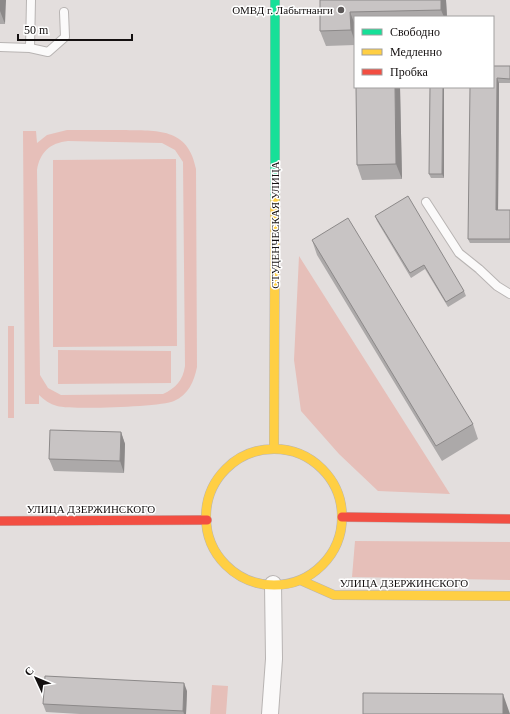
<svg xmlns="http://www.w3.org/2000/svg" width="510" height="714" font-family="'Times New Roman',serif">
  <style>
    .green { fill: #e6bfb9; fill-rule: evenodd }
    .lines { fill: none; stroke-linecap: round; stroke-linejoin: round }
    .lane-casing { stroke: #b8b4b3; stroke-width: 10 }
    .street-casing { stroke: #b8b4b3; stroke-width: 18 }
    .fast-casing { stroke: #b8b4b3; stroke-width: 10 }
    .slow-casing { stroke: #b8b4b3; stroke-width: 10 }
    .jam-casing { stroke: #b8b4b3; stroke-width: 10 }
    .lane { stroke: #fbfafa; stroke-width: 8 }
    .street { stroke: #fbfafa; stroke-width: 16 }
    .fast { stroke: #16e098; stroke-width: 9 }
    .slow { stroke: #ffcf43; stroke-width: 9 }
    .jam { stroke: #f24e42; stroke-width: 9 }
    .wall { fill: #aca9a9 }
    .shaded-wall { fill: #8c8989 }
    .building { fill: #c8c4c4; stroke: #8c8989 }
    .poi-dot { fill: #5c5858; stroke: #fff; stroke-width: 1.5 }
    .labels { text-anchor: middle; stroke-width: 3; stroke-linejoin: round; paint-order: stroke }
    .poi-label { font-size: 11px; fill: #141010; stroke: #fff; text-anchor: end }
    .street-label { font-size: 11px; fill: #141010; stroke: #fff }
  </style>
  <rect width="100%" height="100%" fill="#e3dedd"/>
  <path class="green" d="M 67,130 C 86,130 105,130 123,130 C 157,131 188,127 196,169 L 197,367 C 194,382 188,395 174,401 C 161,407 72,410 57,406 C 50,404 44,400 39,395 L 39,404 L 25,404 L 23,131 L 36,131 L 37,143 L 47,135 ZM 68,141 L 162,143 L 175,150 L 183,162 L 185,366 C 183,380 176,388 163,394 L 61,395 L 48,388 L 40,375 L 37,170 C 40,152 50,143 68,141 Z
    M 176,159 L 177,346 L 53,347 L 53,160 Z
    M 299,256 L 450,494 L 378,491 L 339,454 L 301,411 L 294,360 Z
    M 8,326 L 14,326 L 14,418 L 8,418 Z
    M 58,350 L 171,351 L 171,383 L 58,384 Z
    M 355,541 L 510,542 L 510,580 L 352,577 Z
    M 212,685 L 228,686 L 226,714 L 210,714 Z"/>
  <g class="lines">
    <defs>
      <path id="lane" d="M 0,47 L 30,48 L 48,52 L 65,37 L 64,12
        M 30,48 L 31,0
        M 426,202 L 459,253 L 479,269 L 497,286 L 510,294"/>
      <path id="street" d="M 270,714 L 274,659 L 273,584"/>
      <path id="fast" d="M 275,200 L 275,0"/>
      <path id="slow" d="M 274,449 L 275,200
        M206 517a68 68 0 1 1 136 0a68 68 0 1 1-136 0Z
        M 300,580 L 334,595 L 510,596"/>
      <path id="jam" d="M 342,517 L 510,519
        M 0,521 L 207,520"/>
    </defs>
    <use href="#lane" class="lane-casing"/>
    <use href="#street" class="street-casing"/>
    <use href="#fast" class="fast-casing"/>
    <use href="#slow" class="slow-casing"/>
    <use href="#jam" class="jam-casing"/>
    <use href="#lane" class="lane"/>
    <use href="#street" class="street"/>
    <use href="#fast" class="fast"/>
    <use href="#slow" class="slow"/>
    <use href="#jam" class="jam"/>
  </g>
  <path class="wall" d="M 0,0 L 5,24 L 0,24 Z
    M 320,0 L 446,0 L 447,17 L 355,17 L 355,45 L 326,46 L 320,31 Z
    M 493,66 L 510,66 L 510,83 L 499,83 L 498,210 L 510,210 L 510,243 L 470,243 L 468,239 Z
    M 400,87 L 402,179 L 362,180 L 357,165 Z
    M 430,87 L 444,178 L 431,178 L 429,174 Z
    M 375,216 L 464,291 L 466,296 L 448,307 L 425,269 L 411,278 L 377,221 Z
    M 312,240 L 473,424 L 478,439 L 442,461 L 317,255 Z
    M 121,432 L 125,444 L 124,473 L 54,471 L 49,459 Z
    M 187,691 L 186,714 L 80,714 L 46,712 L 43,704 Z"/>
  <path class="shaded-wall" d="M 0,0 L 6,0 L 5,24 L 0,11 Z
    M 441,0 L 446,0 L 447,17 L 444,17 L 441,10 Z
    M 350,12 L 355,25 L 355,42 L 351,30 Z
    M 497,78 L 499,83 L 498,214 L 496,210 Z
    M 395,87 L 400,87 L 402,179 L 396,164 Z
    M 443,87 L 444,87 L 444,178 L 442,174 Z
    M 121,432 L 125,444 L 124,473 L 120,461 Z
    M 184,683 L 187,691 L 186,714 L 184,714 L 183,711 Z
    M 503,694 L 510,714 L 503,714 Z"/>
  <path class="building" d="M 320,0 L 441,0 L 441,10 L 350,12 L 351,30 L 320,31 Z
    M 493,66 L 510,66 L 510,79 L 497,78 L 496,210 L 510,210 L 510,239 L 468,239 L 470,87 L 493,87 Z
    M 356,87 L 395,87 L 396,164 L 357,165 Z
    M 430,87 L 443,87 L 442,174 L 429,174 Z
    M 408,196 L 464,291 L 446,302 L 424,265 L 410,273 L 375,216 Z
    M 348,218 L 473,424 L 436,446 L 312,240 Z
    M 50,430 L 121,432 L 120,461 L 49,459 Z
    M 45,676 L 184,683 L 183,711 L 43,704 Z
    M 363,693 L 503,694 L 503,714 L 363,714 Z"/>
  <circle class="poi-dot" cx="341" cy="10" r="4"/>
  <g class="labels">
    <g class="poi-label">
      <text x="333" y="14">ОМВД г. Лабытнанги</text>
    </g>
    <g class="street-label">
      <text transform="translate(275 225) rotate(-90)" y="4">СТУДЕНЧЕСКАЯ УЛИЦА</text>
      <text x="91" y="513">УЛИЦА ДЗЕРЖИНСКОГО</text>
      <text x="404" y="587">УЛИЦА ДЗЕРЖИНСКОГО</text>
    </g>
  </g>
  <rect x="354" y="16" width="140" height="72" fill="#ffffff" stroke="#a19f9f"/>
  <rect x="362" y="29" width="20" height="6" fill="#16e098" stroke="#a19f9f"/>
  <text x="390" y="36" font-size="12" fill="#141010">Свободно</text>
  <rect x="362" y="49" width="20" height="6" fill="#ffcf43" stroke="#a19f9f"/>
  <text x="390" y="56" font-size="12" fill="#141010">Медленно</text>
  <rect x="362" y="69" width="20" height="6" fill="#f24e42" stroke="#a19f9f"/>
  <text x="390" y="76" font-size="12" fill="#141010">Пробка</text>
  <g transform="translate(36 678) rotate(314)" stroke="#ffffff" stroke-width="3" paint-order="stroke">
  <path d="M0-3L7 15L0 10L-7 15Z" fill="#141010"/>
  <text y="-6" font-size="11" font-weight="bold" text-anchor="middle" fill="#141010">С</text>
  </g>
  <path d="M18 34v6h114v-6" fill="none" stroke="#141010" stroke-width="2"/>
  <text x="24" y="34" font-size="12" fill="#141010" stroke="#ffffff" stroke-width="3" paint-order="stroke">50 m</text>
</svg>
